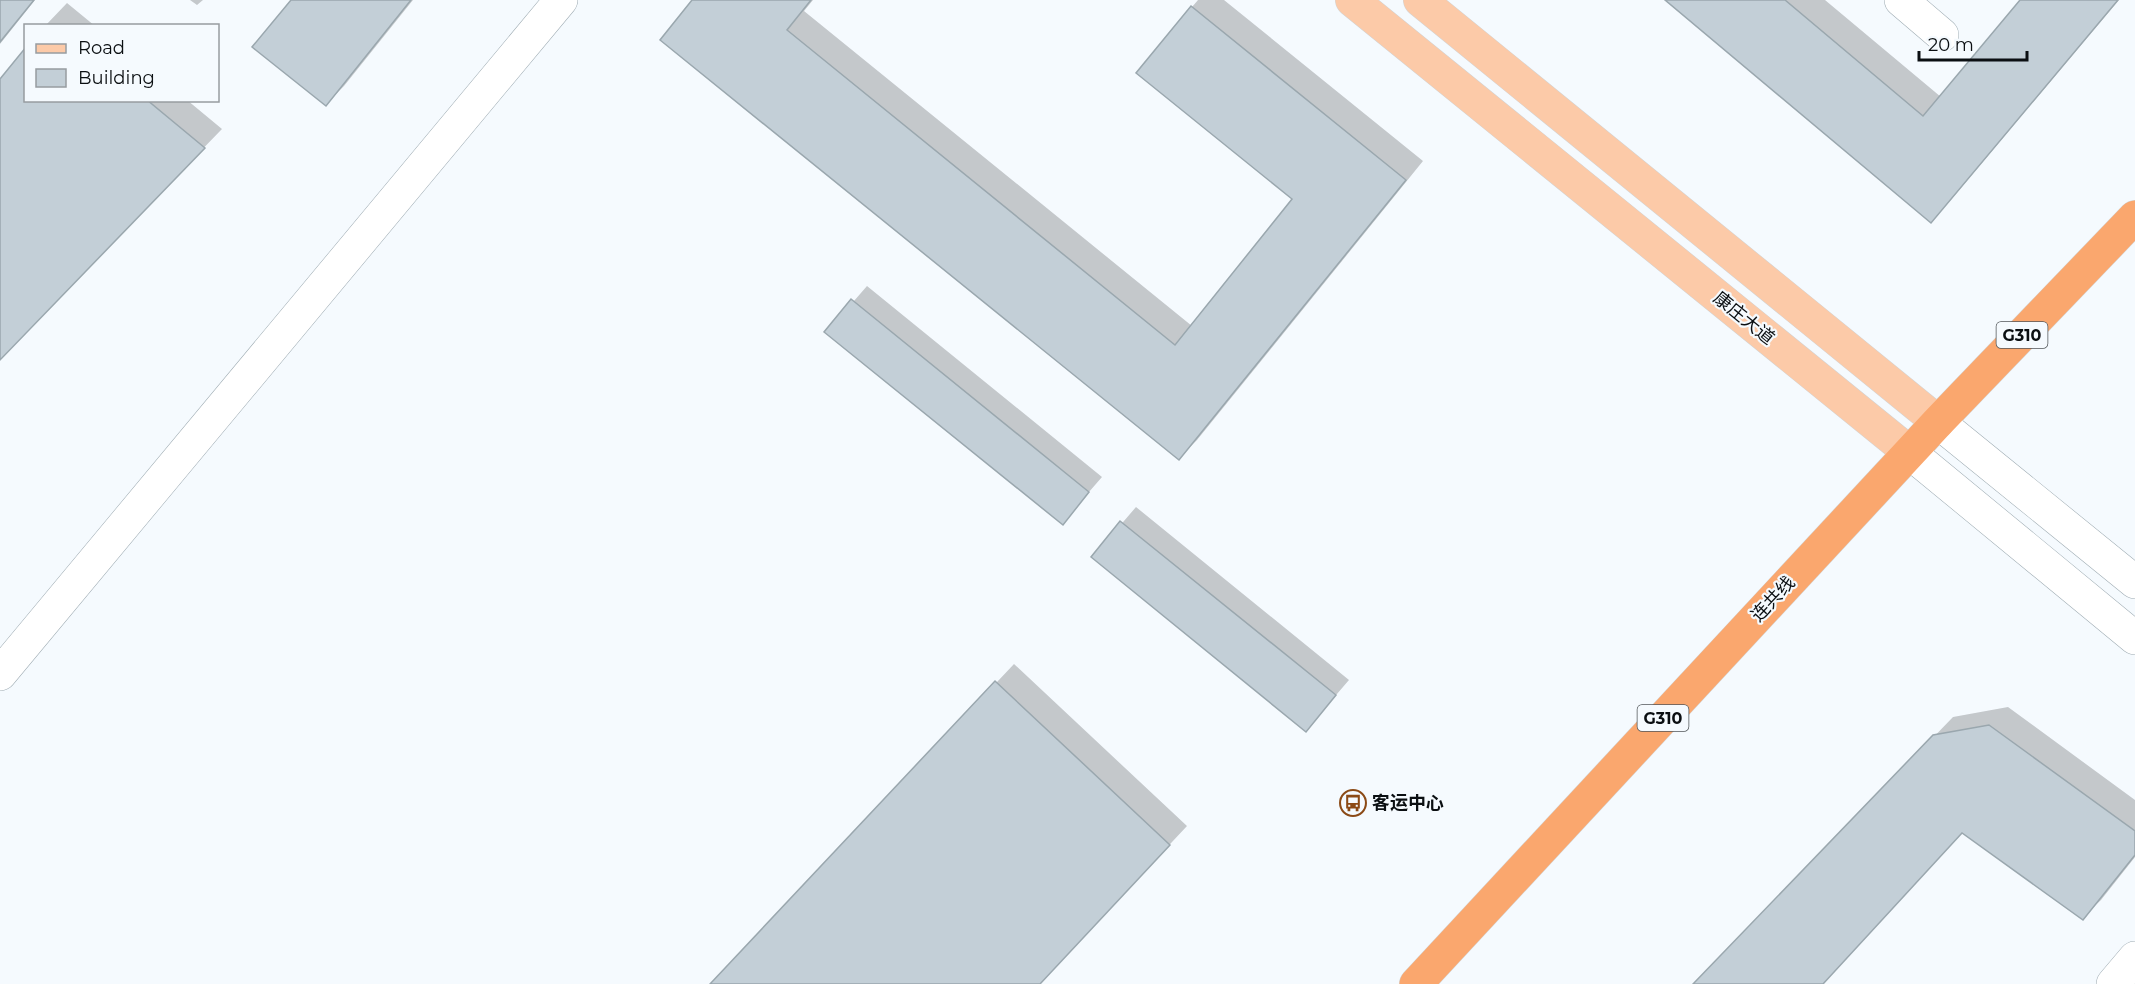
<svg xmlns="http://www.w3.org/2000/svg" width="2135" height="984" font-family="Montserrat,'Noto Sans SC',sans-serif">
  <style>
    .shadow { fill: #0003 }
    .building { fill: #c3cfd7; stroke: #9aa7ae; stroke-width: 1.5 }
    .lines { fill: none; stroke-linecap: round; stroke-linejoin: round }
    .minor-casing { stroke: #9facb3; stroke-width: 34 }
    .major-casing { stroke: #d3d4d4; stroke-width: 34 }
    .highway-casing { stroke: #d3d4d4; stroke-width: 34 }
    .minor { stroke: #fff; stroke-width: 33 }
    .major { stroke: #fccaa8; stroke-width: 33 }
    .highway { stroke: #faa76e; stroke-width: 33 }
    .labels { text-anchor: middle; stroke-width: 4.5; stroke-linejoin: round; paint-order: stroke }
    .shield { fill: #f5fafe; stroke: #515659; stroke-width: 1.5 }
    .shield-label { font-size: 16px; font-weight: bold; fill: #0b0f12 }
    .street-label { font-size: 18px; fill: #0b0f12; stroke: #f5fafe }
    .poi-label { font-size: 18px; font-weight: bold; fill: #0b0f12; stroke: #f5fafe; text-anchor: start }
  </style>
  <rect width="100%" height="100%" fill="#f5fafe"/>
  <path class="shadow" d="M 0,0 L 35,0 L 0,44 Z
    M 190,0 L 203,0 L 197,5 Z
    M 292,0 L 413,0 L 344,86 L 326,104 Z
    M 694,0 L 813,0 L 804,11 L 1192,326 L 1295,199 L 1192,7 L 1198,0 L 1224,0 L 1423,161 L 1197,440 L 1179,458 Z
    M 1668,0 L 1825,0 L 1941,97 L 2022,0 L 2119,0 L 1949,202 L 1931,221 Z
    M 67,3 L 95,26 L 45,26 Z
    M 0,81 L 26,100 L 187,100 L 222,129 L 0,358 Z
    M 867,286 L 1102,477 L 1062,523 L 827,332 Z
    M 1136,507 L 1349,680 L 1306,730 L 1093,557 Z
    M 1014,664 L 1187,826 L 1039,984 L 712,984 Z
    M 2008,707 L 2135,800 L 2135,857 L 2101,900 L 2082,918 L 1963,831 L 1822,984 L 1695,984 L 1953,717 Z"/>
  <path class="building" d="M 0,0 L 34,0 L 0,42 Z
    M 291,0 L 411,0 L 326,106 L 252,47 Z
    M 692,0 L 811,0 L 787,30 L 1175,345 L 1292,199 L 1136,73 L 1191,6 L 1406,180 L 1179,460 L 660,40 Z
    M 1665,0 L 1785,0 L 1923,116 L 2020,0 L 2118,0 L 1931,223 Z
    M 26,47 L 26,100 L 147,100 L 205,148 L 0,360 L 0,79 Z
    M 851,299 L 1089,492 L 1063,525 L 824,332 Z
    M 1120,521 L 1336,695 L 1306,732 L 1091,557 Z
    M 995,681 L 1170,845 L 1040,984 L 710,984 Z
    M 1989,725 L 2135,831 L 2135,855 L 2083,920 L 1962,833 L 1823,984 L 1693,984 L 1933,735 Z"/>
  <g class="lines">
    <defs>
      <path id="minor" d="M 1901,0 L 1942,35
        M 1938,422 L 2135,582
        M 1909,452 L 2135,638
        M 0,674 L 561,0
        M 2113,984 L 2135,958"/>
      <path id="major" d="M 1352,0 L 1909,452
        M 1420,0 L 1938,422"/>
      <path id="highway" d="M 1416,984 L 1938,422 L 2135,217"/>
    </defs>
    <use href="#minor" class="minor-casing"/>
    <use href="#major" class="major-casing"/>
    <use href="#highway" class="highway-casing"/>
    <use href="#minor" class="minor"/>
    <use href="#major" class="major"/>
    <use href="#highway" class="highway"/>
  </g>
  <defs>
    <symbol id="bus-ring" viewBox="-11 -11 22 22"><circle r="9.5" fill="#f5fafe" stroke="#8b4a16" stroke-width="1.5"/><path d="M-5-6H5V4H4V6H2V4H-2V6H-4V4H-5ZM-3.5-4V0h7V-4ZM-3.5 1.2v1.5H-2V1.2ZM2 1.2v1.5H3.5V1.2Z" fill="#8b4a16"/></symbol>
  </defs>
  <g fill-rule="evenodd">
    <use href="#bus-ring" x="1338" y="788" width="30" height="30"/>
  </g>
  <g class="labels">
    <g class="shield">
      <rect x="1996.5" y="322" width="51" height="26" rx="4.5"/>
      <rect x="1637.5" y="705" width="51" height="26" rx="4.5"/>
    </g>
    <g class="shield-label">
      <text x="2022" y="341">G310</text>
      <text x="1663" y="724">G310</text>
    </g>
    <g class="street-label">
      <text transform="translate(1744 318) rotate(39)" y="6">康庄大道</text>
      <text transform="translate(1773 599) rotate(-47)" y="6">连共线</text>
    </g>
    <g class="poi-label">
      <text x="1372" y="809">客运中心</text>
    </g>
  </g>
  <rect x="24" y="24" width="195" height="78" fill="#f5fafe" stroke="#979ca0" stroke-width="1.5"/>
  <rect x="36" y="44" width="30" height="9" fill="#fccaa8" stroke="#979ca0" stroke-width="1.5"/>
  <text x="78" y="54" font-size="18" fill="#0b0f12">Road</text>
  <rect x="36" y="69" width="30" height="18" fill="#c3cfd7" stroke="#979ca0" stroke-width="1.5"/>
  <text x="78" y="84" font-size="18" fill="#0b0f12">Building</text>
  <path d="M1919 51v9h108v-9" fill="none" stroke="#0b0f12" stroke-width="3"/>
  <text x="1928" y="51" font-size="18" fill="#0b0f12" stroke="#f5fafe" stroke-width="4.5" paint-order="stroke">20 m</text>
</svg>
